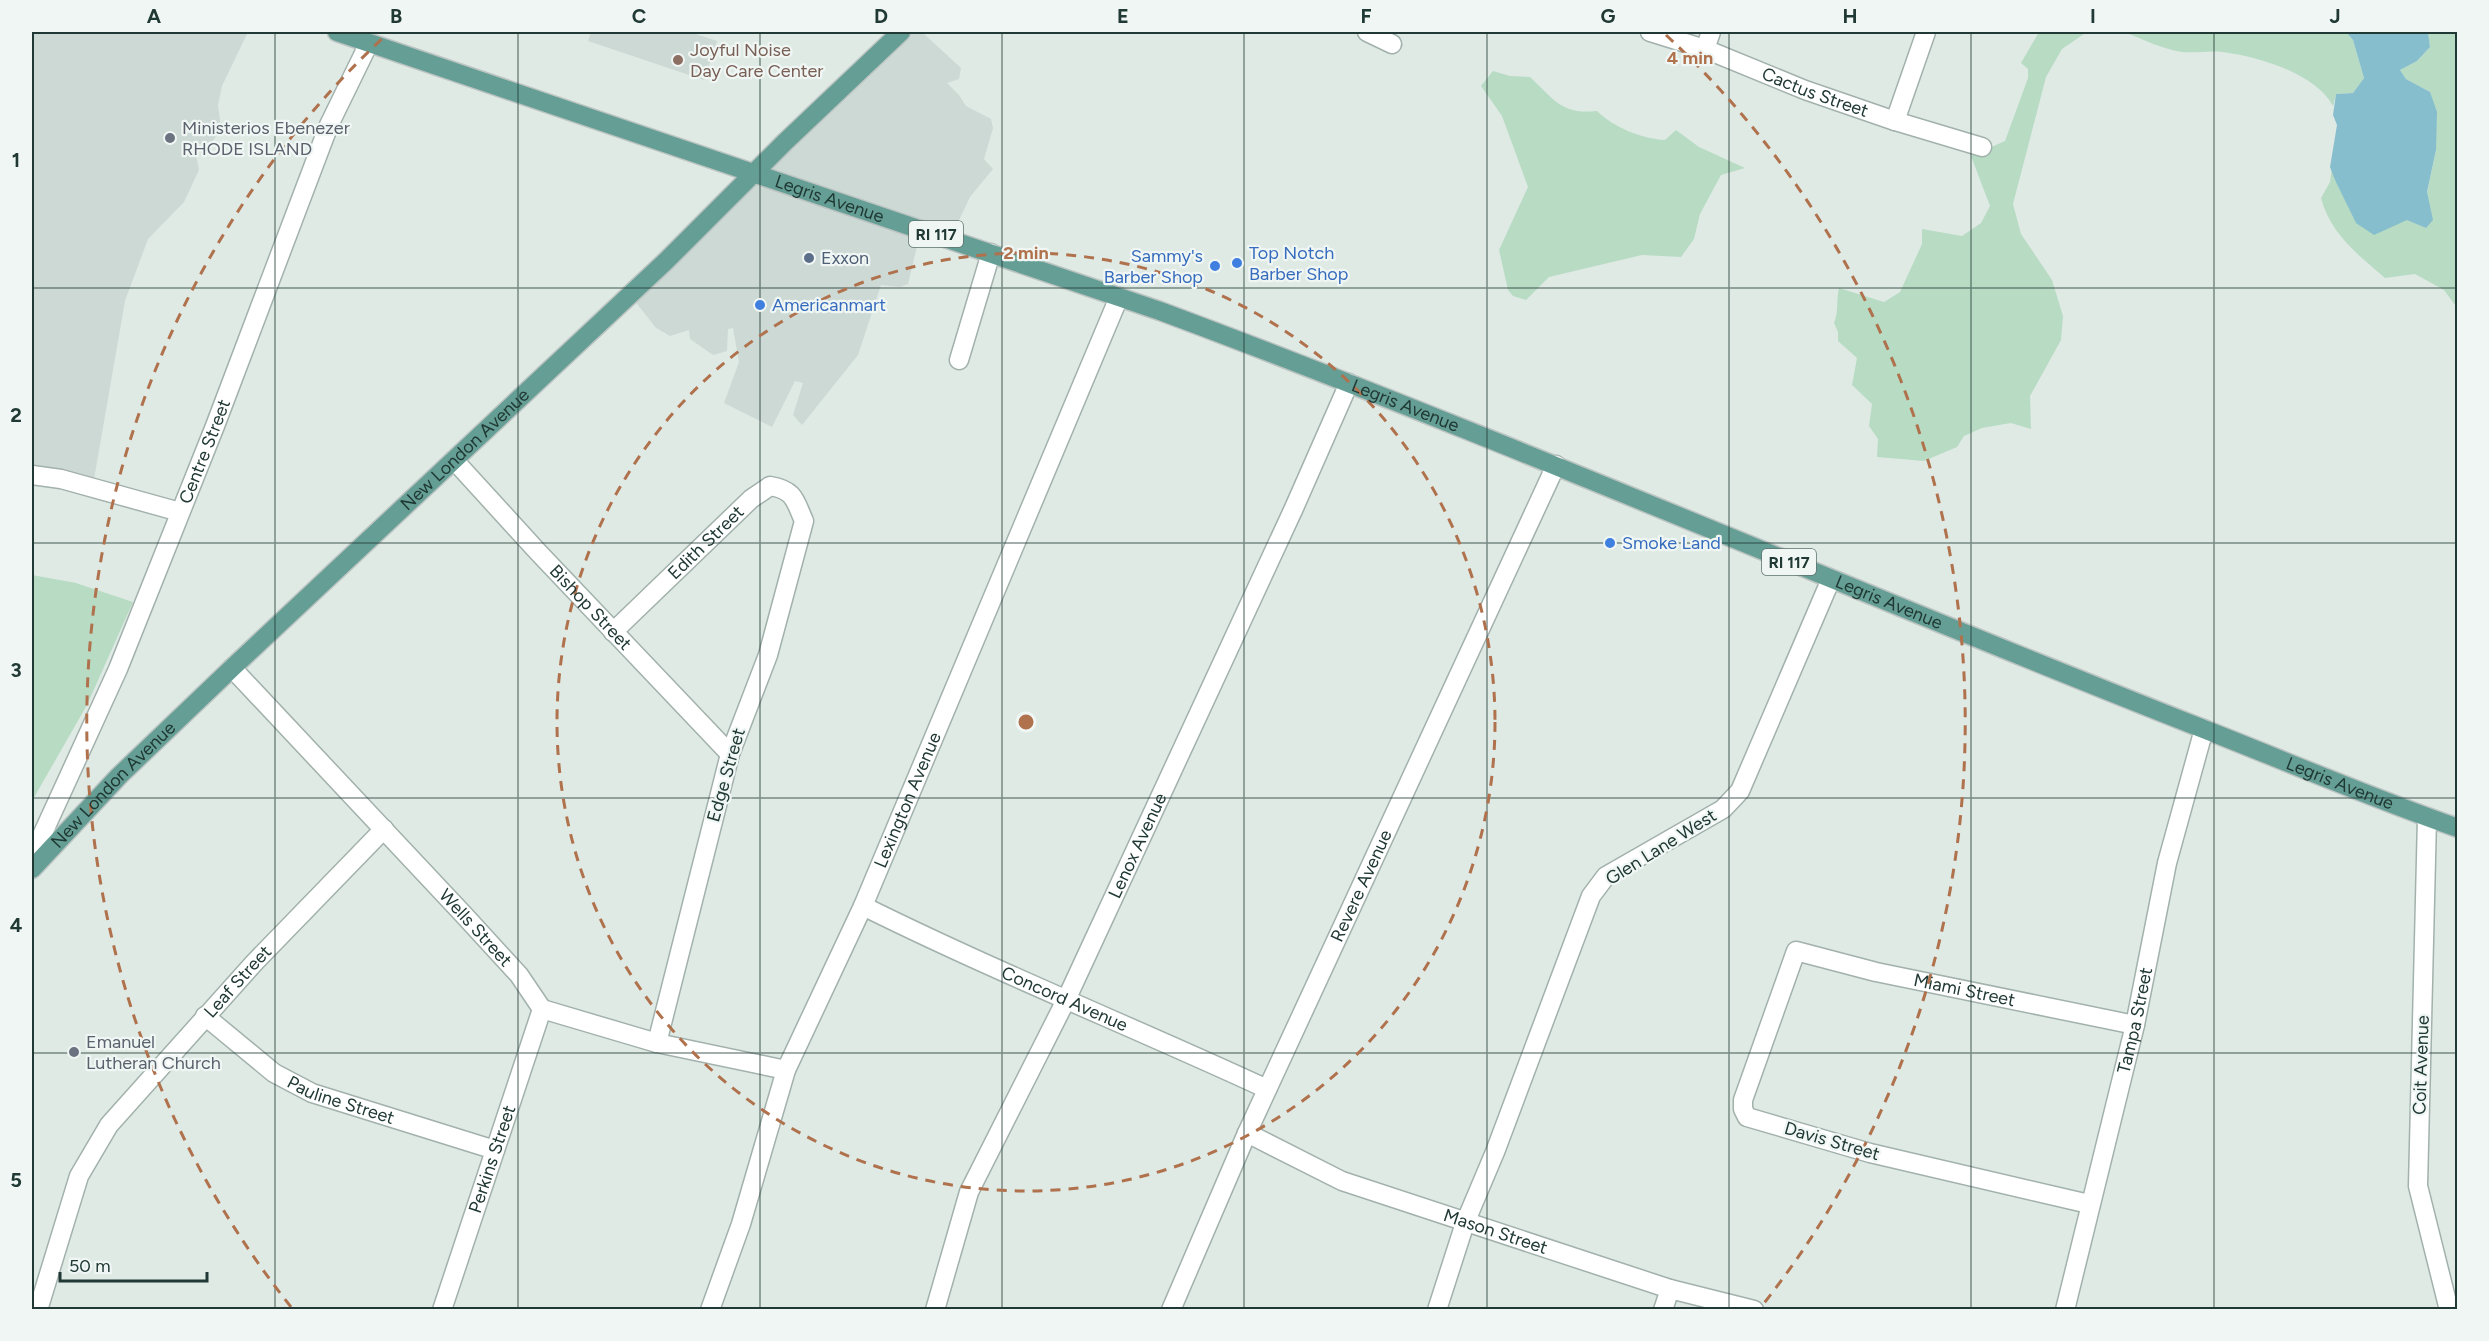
<svg xmlns="http://www.w3.org/2000/svg" width="2489" height="1341" font-family="Figtree,sans-serif">
  <style>
    .built { fill: #cdd9d5 }
    .green { fill: #b8dbc4 }
    .water { fill: #87bece }
    .lines { fill: none; stroke-linecap: round; stroke-linejoin: round }
    .minor-casing { stroke: #a2b1ac; stroke-width: 21 }
    .major-casing { stroke: #bcc4c2; stroke-width: 21 }
    .minor { stroke: #fff; stroke-width: 18 }
    .major { stroke: #649e94; stroke-width: 18 }
    .grid { fill: none; stroke: #203934; stroke-width: 1.5; stroke-opacity: 0.55 }
    .ring { fill: none; stroke: #b0714d; stroke-width: 3; stroke-dasharray: 10 8 }
    .education-dot { fill: #8d6e63; stroke: #eff6f3; stroke-width: 2 }
    .worship-dot { fill: #6b7280; stroke: #eff6f3; stroke-width: 2 }
    .service-dot { fill: #5c6f8a; stroke: #eff6f3; stroke-width: 2 }
    .shop-dot { fill: #3f7fe0; stroke: #eff6f3; stroke-width: 2 }
    .labels { text-anchor: middle; stroke-width: 4.5; stroke-linejoin: round; paint-order: stroke }
    .shield { fill: #eff6f3; stroke: #5e726d; stroke-width: 1.5 }
    .shield-label { font-size: 16px; font-weight: bold; fill: #203934 }
    .education-label { font-size: 18px; fill: #785e54; stroke: #eff6f3; text-anchor: start }
    .street-label { font-size: 18px; fill: #203934; stroke: #eff6f3 }
    .worship-label { font-size: 18px; fill: #5b616d; stroke: #eff6f3; text-anchor: start }
    .shop-label { font-size: 18px; fill: #366cbe; stroke: #eff6f3; text-anchor: start }
    .service-label { font-size: 18px; fill: #4e5e75; stroke: #eff6f3; text-anchor: start }
    .centre { fill: #b0714d; stroke: #eff6f3; stroke-width: 3 }
    .ring-label { font-size: 18px; text-anchor: middle; font-weight: bold; fill: #b0714d; stroke: #eff6f3; stroke-width: 4.5; stroke-linejoin: round; paint-order: stroke }
    .neatline { fill: none; stroke: #203934; stroke-width: 2 }
    .grid-label { font-size: 20px; text-anchor: middle; font-weight: bold; fill: #203934 }
  </style>
  <rect width="100%" height="100%" fill="#dfeae5"/>
  <path class="built" d="M 32,32 L 248,32 L 222,86 L 218,105 L 221,127 L 212,143 L 199,144 L 196,154 L 199,170 L 184,202 L 148,239 L 125,301 L 93,485 L 32,475 Z
    M 591,32 L 690,32 L 717,41 L 704,80 L 588,41 Z
    M 901,32 L 922,32 L 961,68 L 959,79 L 947,83 L 959,95 L 966,106 L 991,119 L 993,128 L 984,159 L 993,169 L 970,197 L 951,237 L 920,234 L 908,284 L 900,287 L 881,285 L 858,355 L 802,425 L 793,415 L 803,383 L 795,381 L 772,427 L 724,403 L 739,362 L 733,328 L 728,329 L 727,351 L 713,355 L 690,339 L 689,330 L 670,336 L 656,328 L 630,295 Z"/>
  <path class="green" d="M 2039,32 L 2087,32 L 2062,49 L 2046,77 L 2013,204 L 2021,234 L 2052,280 L 2063,316 L 2061,340 L 2030,396 L 2031,429 L 2011,423 L 1982,428 L 1964,436 L 1957,447 L 1924,461 L 1877,457 L 1878,439 L 1869,426 L 1872,404 L 1852,385 L 1857,358 L 1838,341 L 1838,332 L 1834,323 C 1839,311 1836,300 1839,288 L 1884,302 L 1900,292 L 1922,244 L 1922,229 L 1962,236 L 1981,223 L 1990,206 L 1971,156 L 2005,141 L 2028,78 L 2028,69 L 2021,63 Z
    M 2124,32 L 2346,32 L 2353,40 L 2364,78 L 2353,93 L 2336,94 L 2333,106 C 2315,73 2259,57 2223,52 C 2207,50 2188,55 2172,50 C 2156,46 2140,38 2124,32 Z
    M 2428,32 L 2457,32 L 2457,305 L 2455,305 L 2444,290 L 2415,274 L 2385,278 C 2358,255 2330,233 2321,198 L 2330,182 L 2332,168 L 2335,180 L 2426,228 L 2427,193 L 2436,150 L 2430,92 L 2406,79 L 2400,70 L 2417,61 L 2430,47 Z
    M 1493,71 L 1510,76 L 1530,77 C 1554,99 1561,115 1597,111 C 1613,127 1642,139 1665,140 L 1676,130 L 1699,147 L 1745,168 L 1721,175 L 1700,214 L 1694,239 L 1681,257 L 1642,255 L 1549,277 L 1526,300 L 1513,296 L 1508,290 L 1499,250 L 1528,187 L 1502,116 L 1481,86 Z
    M 32,575 L 76,583 L 133,602 L 87,705 L 32,801 Z"/>
  <path class="water" d="M 2346,32 L 2428,32 L 2430,47 L 2417,61 L 2400,70 L 2406,79 L 2430,92 L 2437,112 L 2436,150 L 2427,192 L 2433,220 L 2426,228 L 2407,220 L 2374,235 L 2356,223 L 2335,180 L 2330,167 L 2337,125 L 2333,115 L 2336,94 L 2353,93 L 2364,78 L 2353,40 Z"/>
  <g class="lines">
    <defs>
      <g id="minor">
        <path d="M 1367,32 L 1392,44"/>
        <path id="s1" d="M 1650,32 L 1705,49 L 1805,90 L 1895,121 L 1982,147"/>
        <path d="M 1705,49 L 1711,32"/>
        <path d="M 1895,121 L 1926,32"/>
        <path d="M 959,360 L 991,253"/>
        <path id="s2" d="M 454,460 L 538,552 L 730,754"/>
        <path d="M 32,475 L 61,479 L 180,512"/>
        <path id="s3" d="M 613,632 L 751,499 L 770,486 C 795,490 795,501 804,521 L 768,655 L 730,754 L 657,1043"/>
        <path id="s4" d="M 232,668 L 463,914 L 519,975 L 542,1009 L 657,1043 L 786,1070"/>
        <path d="M 2427,818 L 2418,1186 L 2449,1310"/>
        <path id="s5" d="M 32,857 L 118,669 L 215,426 L 329,125 L 369,43"/>
        <path id="s6" d="M 863,906 C 996,972 1133,1027 1267,1089"/>
        <path id="s7" d="M 205,1016 L 274,1073 L 312,1093 L 495,1150"/>
        <path id="s8" d="M 1247,1133 L 1342,1181 L 1670,1289 L 1754,1310"/>
        <path id="s9" d="M 2089,1204 L 1870,1153 L 1747,1117 L 1743,1109 L 1743,1100 L 1796,951 L 1876,972 L 2135,1025"/>
        <path id="s10" d="M 38,1310 L 79,1176 L 109,1125 L 254,963 L 384,829"/>
        <path id="s11" d="M 442,1310 L 542,1009"/>
        <path id="s12" d="M 710,1310 L 741,1224 L 786,1070 L 863,906 L 1119,297"/>
        <path id="s13" d="M 935,1310 L 969,1192 L 1066,1000 L 1294,508 L 1349,383"/>
        <path id="s14" d="M 1171,1310 L 1247,1133 L 1556,465"/>
        <path d="M 1437,1310 L 1465,1223 L 1495,1152 L 1591,896 L 1606,876 L 1723,809 L 1740,791 L 1831,579"/>
        <path d="M 1663,1310 L 1670,1289"/>
        <path id="s15" d="M 2065,1310 L 2135,1025 L 2167,863 L 2204,729"/>
      </g>
      <g id="major">
        <path id="s16" d="M 337,32 L 1160,311 C 1509,441 1850,590 2196,726 C 2283,760 2369,797 2458,828"/>
        <path id="s17" d="M 32,869 L 119,776 L 232,668 L 666,261 L 785,142 L 901,32"/>
      </g>
    </defs>
    <use href="#minor" class="minor-casing"/>
    <use href="#major" class="major-casing"/>
    <use href="#minor" class="minor"/>
    <use href="#major" class="major"/>
  </g>
  <path class="grid" d="M 275,32 L 275,1310M 518,32 L 518,1310M 760,32 L 760,1310M 1002,32 L 1002,1310M 1244,32 L 1244,1310M 1487,32 L 1487,1310M 1729,32 L 1729,1310M 1971,32 L 1971,1310M 2214,32 L 2214,1310M 32,288 L 2458,288M 32,543 L 2458,543M 32,798 L 2458,798M 32,1053 L 2458,1053"/>
  <g class="ring">
    <circle cx="1026" cy="722" r="469"/>
    <path d="M291 1307A939 939 0 0 1 386 35M1666 35A939 939 0 0 1 1761 1307"/>
  </g>
  <circle class="education-dot" cx="678" cy="60" r="6"/>
  <g class="worship-dot">
    <circle cx="170" cy="138" r="6"/>
    <circle cx="74" cy="1052" r="6"/>
  </g>
  <circle class="service-dot" cx="809" cy="258" r="6"/>
  <g class="shop-dot">
    <circle cx="1237" cy="263" r="6"/>
    <circle cx="1215" cy="266" r="6"/>
    <circle cx="760" cy="305" r="6"/>
    <circle cx="1610" cy="543" r="6"/>
  </g>
  <g class="labels">
    <g class="shield">
      <rect x="909" y="221" width="54" height="26" rx="4.5"/>
      <rect x="1762" y="549" width="54" height="26" rx="4.5"/>
    </g>
    <g class="shield-label">
      <text x="936" y="240">RI 117</text>
      <text x="1789" y="568">RI 117</text>
    </g>
    <g class="education-label">
      <text x="690" y="56">Joyful Noise<tspan x="690" dy="21">Day Care Center</tspan></text>
    </g>
    <g class="street-label">
      <text dy="6" stroke="none"><textPath href="#s1" startOffset="176">Cactus Street</textPath></text>
      <text dy="6" stroke="none"><textPath href="#s16" startOffset="520">Legris Avenue</textPath></text>
      <text dy="6" stroke="none"><textPath href="#s16" startOffset="1132">Legris Avenue</textPath></text>
      <text dy="6" stroke="none"><textPath href="#s17" startOffset="603">New London Avenue</textPath></text>
      <text dy="6" stroke="none"><textPath href="#s5" startOffset="441">Centre Street</textPath></text>
      <text dy="6" stroke="none"><textPath href="#s3" startOffset="129">Edith Street</textPath></text>
      <text dy="6" stroke="none"><textPath href="#s16" startOffset="1654">Legris Avenue</textPath></text>
      <text dy="6" stroke="none"><textPath href="#s2" startOffset="201">Bishop Street</textPath></text>
      <text transform="translate(726 775) rotate(-74)" y="6">Edge Street</text>
      <text dy="6" stroke="none"><textPath href="#s16" startOffset="2140">Legris Avenue</textPath></text>
      <text dy="6" stroke="none"><textPath href="#s17" startOffset="117">New London Avenue</textPath></text>
      <text dy="6" stroke="none"><textPath href="#s12" startOffset="548">Lexington Avenue</textPath></text>
      <text dy="6" stroke="none"><textPath href="#s13" startOffset="508">Lenox Avenue</textPath></text>
      <text transform="translate(1661 847) rotate(-32)" y="6">Glen Lane West</text>
      <text dy="6" stroke="none"><textPath href="#s14" startOffset="465">Revere Avenue</textPath></text>
      <text dy="6" stroke="none"><textPath href="#s4" startOffset="356">Wells Street</textPath></text>
      <text dy="6" stroke="none"><textPath href="#s10" startOffset="392">Leaf Street</textPath></text>
      <text dy="6" stroke="none"><textPath href="#s9" startOffset="702">Miami Street</textPath></text>
      <text dy="6" stroke="none"><textPath href="#s6" startOffset="222">Concord Avenue</textPath></text>
      <text dy="6" stroke="none"><textPath href="#s15" startOffset="298">Tampa Street</textPath></text>
      <text transform="translate(2421 1065) rotate(-88)" y="6">Coit Avenue</text>
      <text dy="6" stroke="none"><textPath href="#s7" startOffset="162">Pauline Street</textPath></text>
      <text transform="translate(1832 1141) rotate(16)" y="6">Davis Street</text>
      <text dy="6" stroke="none"><textPath href="#s11" startOffset="159">Perkins Street</textPath></text>
      <text dy="6" stroke="none"><textPath href="#s8" startOffset="268">Mason Street</textPath></text>
    </g>
    <g class="worship-label">
      <text x="182" y="134">Ministerios Ebenezer<tspan x="182" dy="21">RHODE ISLAND</tspan></text>
      <text x="86" y="1048">Emanuel<tspan x="86" dy="21">Lutheran Church</tspan></text>
    </g>
    <g class="shop-label">
      <text x="1249" y="259">Top Notch<tspan x="1249" dy="21">Barber Shop</tspan></text>
      <text x="1203" y="262" text-anchor="end">Sammy's<tspan x="1203" dy="21">Barber Shop</tspan></text>
      <text x="772" y="311">Americanmart</text>
      <text x="1622" y="549">Smoke Land</text>
    </g>
    <g class="service-label">
      <text x="821" y="264">Exxon</text>
    </g>
  </g>
  <circle cx="1026" cy="722" r="9" class="centre"/>
  <g class="ring-label">
    <text x="1690" y="64">4 min</text>
    <text x="1026" y="259">2 min</text>
  </g>
  <rect width="2489" height="1341" fill="none" stroke="#eff6f3" stroke-width="66"/>
  <path d="M60 1272v9h147v-9" fill="none" stroke="#203934" stroke-width="3"/>
  <text x="69" y="1272" font-size="18" fill="#203934" stroke="#eff6f3" stroke-width="4.5" paint-order="stroke">50 m</text>
  <rect x="33" y="33" width="2423" height="1275" class="neatline"/>
  <g class="grid-label">
    <text x="154" y="23">A</text>
    <text x="396" y="23">B</text>
    <text x="639" y="23">C</text>
    <text x="881" y="23">D</text>
    <text x="1123" y="23">E</text>
    <text x="1366" y="23">F</text>
    <text x="1608" y="23">G</text>
    <text x="1850" y="23">H</text>
    <text x="2093" y="23">I</text>
    <text x="2335" y="23">J</text>
    <text x="16" y="167">1</text>
    <text x="16" y="422">2</text>
    <text x="16" y="677">3</text>
    <text x="16" y="932">4</text>
    <text x="16" y="1187">5</text>
  </g>
</svg>
